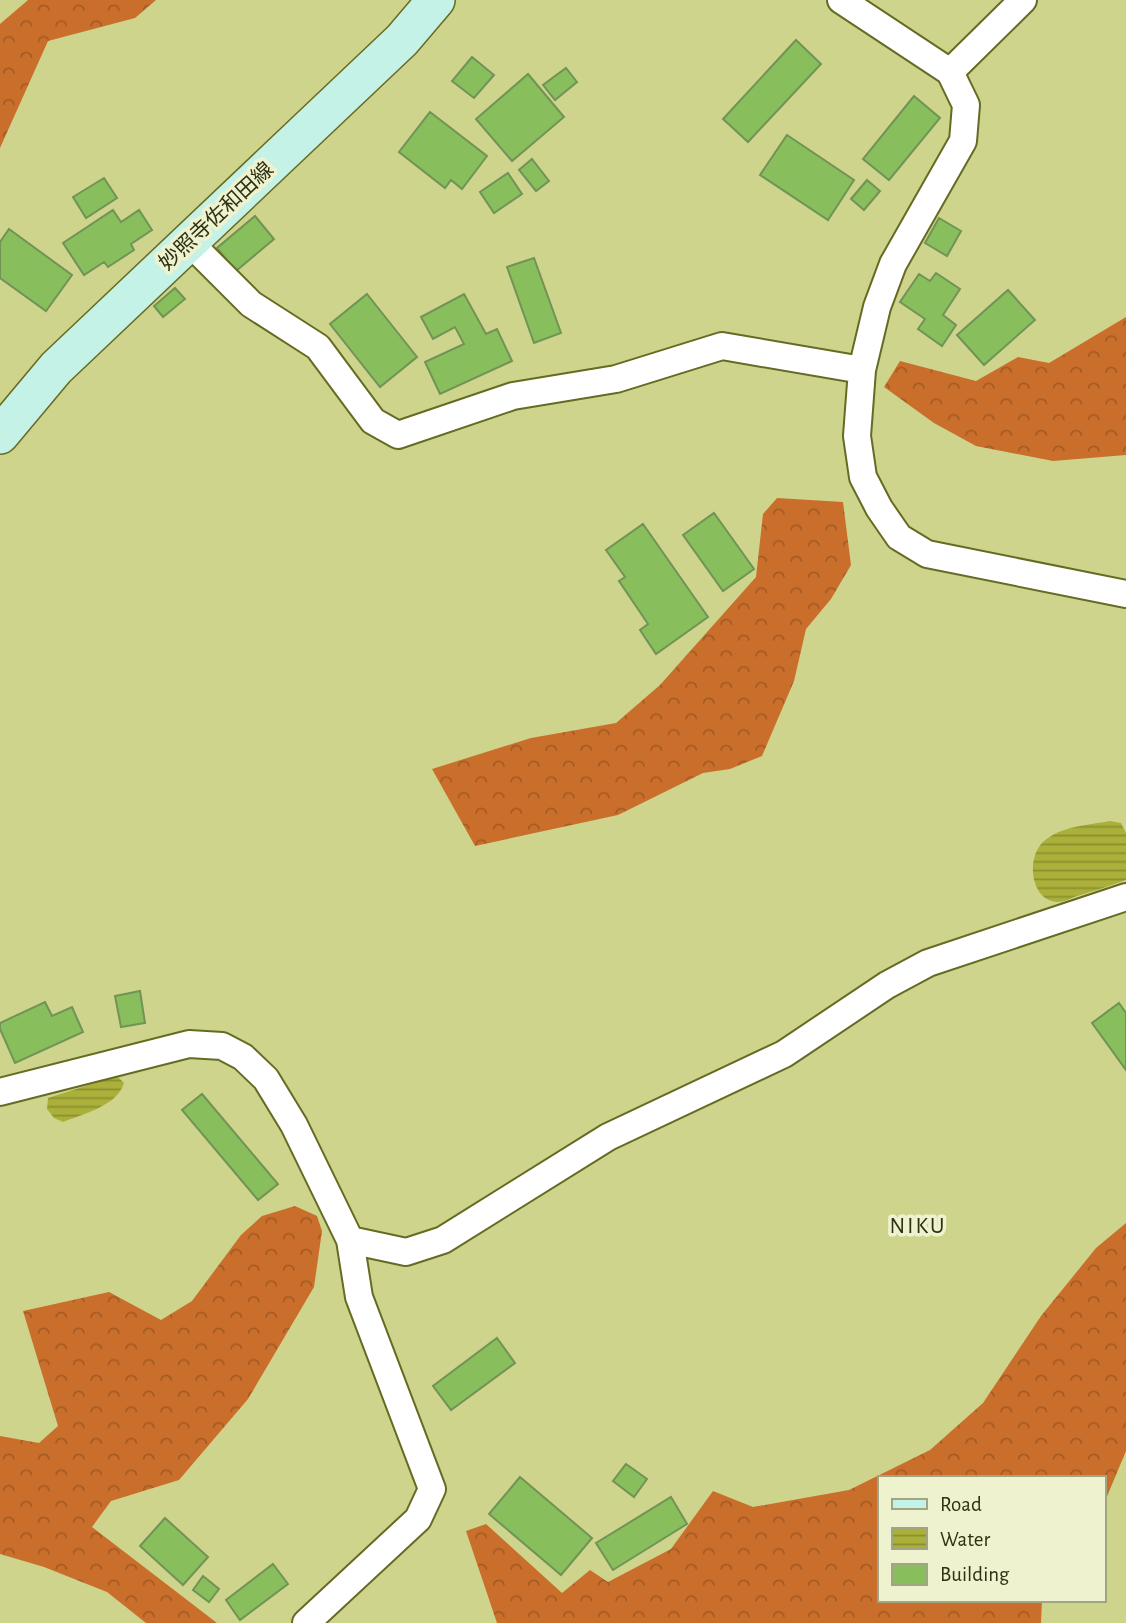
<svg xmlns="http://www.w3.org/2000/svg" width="1126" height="1623" font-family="'Alegreya Sans','Noto Sans JP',sans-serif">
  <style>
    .forest { fill: url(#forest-crowns) }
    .water { fill: url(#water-rules) }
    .building { fill: #89be5d; stroke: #719356; stroke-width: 2 }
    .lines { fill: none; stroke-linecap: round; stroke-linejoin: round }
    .street-casing { stroke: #666a22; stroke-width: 30 }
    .secondary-casing { stroke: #666a22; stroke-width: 40 }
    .street { stroke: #fff; stroke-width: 26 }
    .secondary { stroke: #c5f2e6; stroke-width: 37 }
    .labels { text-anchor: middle; stroke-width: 7; stroke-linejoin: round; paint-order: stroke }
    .street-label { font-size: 21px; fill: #2e3113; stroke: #eef2ce }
    .neighbourhood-label { font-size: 23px; letter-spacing: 2px; fill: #2e3113; stroke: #eef2ce }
  </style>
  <defs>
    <pattern id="forest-crowns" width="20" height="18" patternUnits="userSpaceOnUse" patternTransform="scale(1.75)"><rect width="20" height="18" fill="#ca6e2b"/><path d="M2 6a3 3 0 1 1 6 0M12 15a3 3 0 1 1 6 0" fill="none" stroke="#a45b24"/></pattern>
    <pattern id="water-rules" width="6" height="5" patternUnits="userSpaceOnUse" patternTransform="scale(1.75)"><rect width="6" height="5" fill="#aab039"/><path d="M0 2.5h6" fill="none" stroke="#8b902f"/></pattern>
  </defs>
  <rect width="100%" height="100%" fill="#ced48c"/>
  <path class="forest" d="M 28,0 L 156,0 L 135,18 L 48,41 L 0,148 L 0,24 Z
    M 1126,317 L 1126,455 L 1053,461 L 976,446 L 934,423 L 884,387 L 900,361 L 976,381 L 1018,357 L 1049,363 Z
    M 777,498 L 843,502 L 851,565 L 831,599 L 806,629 L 794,681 L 762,756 L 730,769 L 703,773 L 618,815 L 475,846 L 432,769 L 531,738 L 616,723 L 660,685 L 756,577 L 763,514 Z
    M 295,1206 L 317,1216 L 322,1231 L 314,1287 L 248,1399 L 179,1480 L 111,1501 L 92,1527 L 217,1623 L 146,1623 L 107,1592 L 44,1567 L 0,1554 L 0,1436 L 39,1443 L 58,1426 L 23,1311 L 109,1292 L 161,1320 L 192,1301 L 241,1235 L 262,1216 Z
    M 1126,1223 L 1126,1451 L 1103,1506 L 1103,1478 L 879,1478 L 879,1600 L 1042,1600 L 1041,1623 L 497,1623 L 466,1531 L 486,1524 L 562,1593 L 590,1570 L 608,1582 L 671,1549 L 713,1491 L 753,1507 L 849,1490 L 930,1450 L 983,1403 L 1041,1316 L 1096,1248 Z"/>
  <path class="water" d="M 1110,821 L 1121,823 L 1126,833 L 1126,880 C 1109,886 1091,892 1074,897 C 1070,899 1063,902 1058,902 C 1030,901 1026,858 1043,842 C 1060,826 1089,825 1110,821 Z
    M 117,1076 L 124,1083 C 117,1106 83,1114 63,1122 L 54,1118 L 47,1109 L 48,1098 Z"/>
  <path class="building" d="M 796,40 L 821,64 L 748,142 L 723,119 Z
    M 472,57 L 494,75 L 474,98 L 452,81 Z
    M 566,68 L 577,82 L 555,100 L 543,85 Z
    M 528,74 L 564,117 L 512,161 L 476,119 Z
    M 914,96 L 940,118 L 889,180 L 863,159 Z
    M 430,112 L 487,156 L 462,189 L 451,180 L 445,188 L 399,152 Z
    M 787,135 L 854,180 L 828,220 L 760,175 Z
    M 532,159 L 549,181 L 536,191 L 519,170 Z
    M 508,173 L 522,194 L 494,213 L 480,192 Z
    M 104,178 L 117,198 L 86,218 L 73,197 Z
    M 867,180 L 880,191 L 864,210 L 851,199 Z
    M 113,210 L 121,222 L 139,210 L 152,230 L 131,244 L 134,250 L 108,267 L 104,262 L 84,275 L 63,243 Z
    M 255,216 L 274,239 L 236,271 L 217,248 Z
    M 939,218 L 961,231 L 947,256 L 925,243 Z
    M 9,229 L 72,275 L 46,311 L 0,278 L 0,242 Z
    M 534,258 L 561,333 L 534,343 L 507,267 Z
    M 936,273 L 960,289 L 943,315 L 956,325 L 942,346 L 918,329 L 925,319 L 900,302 L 919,274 L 930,281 Z
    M 175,288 L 185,299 L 163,317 L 154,306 Z
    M 1008,290 L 1035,320 L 984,365 L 957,335 Z
    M 367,294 L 417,357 L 380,387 L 330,324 Z
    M 464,294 L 486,334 L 497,329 L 512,361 L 440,394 L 425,362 L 464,344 L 455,327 L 433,339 L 421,317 Z
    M 714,513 L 754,569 L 723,591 L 683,535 Z
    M 643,524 L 708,617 L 656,654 L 640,630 L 648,624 L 619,581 L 625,577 L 606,550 Z
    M 140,991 L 145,1023 L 121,1027 L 115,996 Z
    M 45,1002 L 52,1016 L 72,1007 L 83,1032 L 15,1063 L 0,1029 L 0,1023 Z
    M 1119,1003 L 1126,1013 L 1126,1070 L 1092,1023 Z
    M 202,1094 L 278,1184 L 258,1200 L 182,1110 Z
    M 497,1338 L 515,1363 L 451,1410 L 433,1386 Z
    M 626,1464 L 647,1479 L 634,1497 L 613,1481 Z
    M 520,1477 L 592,1538 L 561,1575 L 489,1514 Z
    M 671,1497 L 687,1524 L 613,1570 L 596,1543 Z
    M 165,1518 L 208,1557 L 183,1585 L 140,1546 Z
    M 273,1564 L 288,1584 L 240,1620 L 226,1600 Z
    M 203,1576 L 219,1589 L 209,1602 L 193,1590 Z"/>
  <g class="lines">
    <defs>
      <path id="street" d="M 841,0 L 950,72 L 966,105 L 963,141 L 893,264 L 877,307 L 862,370 L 857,436 L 863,477 L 879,508 L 899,537 L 927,554 L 1126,594
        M 950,72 L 1023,0
        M 189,242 L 251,304 L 318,347 L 373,421 L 398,435 L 513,396 L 616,379 L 722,346 L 862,370
        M 0,1092 L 189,1044 L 222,1046 L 243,1057 L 266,1079 L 294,1125 L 350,1240 L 359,1297 L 432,1489 L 418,1519 L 306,1623
        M 350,1240 L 406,1252 L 443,1240 L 608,1137 L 784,1054 L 887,985 L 928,963 L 1126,897"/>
      <path id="secondary" d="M 0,435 L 56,368 L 402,40 L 436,0"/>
    </defs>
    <use href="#street" class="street-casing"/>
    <use href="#secondary" class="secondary-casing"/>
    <use href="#street" class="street"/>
    <use href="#secondary" class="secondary"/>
  </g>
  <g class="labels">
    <g class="street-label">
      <text transform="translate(216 216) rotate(-43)" y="7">妙照寺佐和田線</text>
    </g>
    <g class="neighbourhood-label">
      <text x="918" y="1233">NIKU</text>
    </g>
  </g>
  <rect x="878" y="1476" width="228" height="126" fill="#eef2ce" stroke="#a1a583" stroke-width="2"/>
  <rect x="892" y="1499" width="35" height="10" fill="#c5f2e6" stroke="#a1a583" stroke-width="2"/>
  <text x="940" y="1511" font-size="21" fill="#2e3113">Road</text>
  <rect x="892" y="1528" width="35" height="21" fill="url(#water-rules)" stroke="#a1a583" stroke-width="2"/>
  <text x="940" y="1546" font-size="21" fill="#2e3113">Water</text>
  <rect x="892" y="1564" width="35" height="21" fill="#89be5d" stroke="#a1a583" stroke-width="2"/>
  <text x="940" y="1581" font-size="21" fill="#2e3113">Building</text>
</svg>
